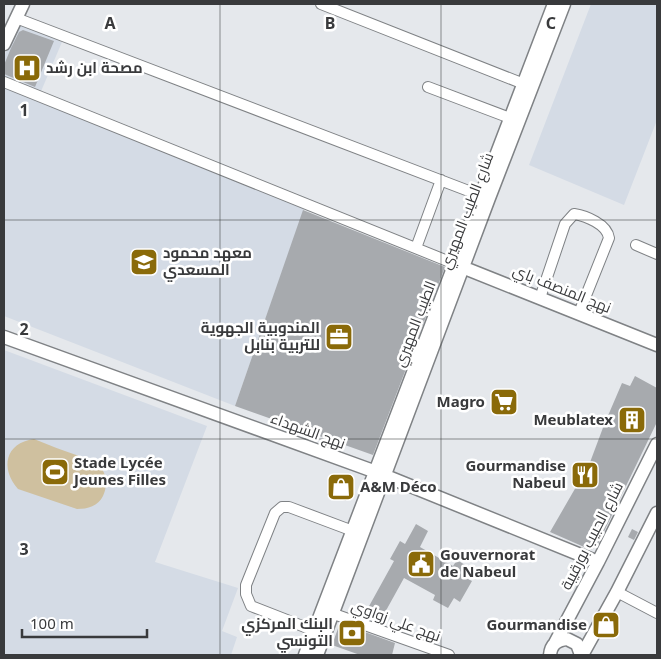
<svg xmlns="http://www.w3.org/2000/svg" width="661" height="659" font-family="'Noto Sans',Cairo,sans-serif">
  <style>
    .built { fill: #d4dbe5 }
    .green { fill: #cfc09f }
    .building { fill: #a7aaae }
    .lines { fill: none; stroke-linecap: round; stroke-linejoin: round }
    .minor-casing { stroke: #7f8285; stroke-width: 12 }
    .tertiary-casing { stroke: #7f8285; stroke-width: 15 }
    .minor { stroke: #fff; stroke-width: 10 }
    .tertiary { stroke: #fff; stroke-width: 12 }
    .grid { fill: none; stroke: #393a3c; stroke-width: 1; stroke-opacity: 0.55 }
    .labels { text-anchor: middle; stroke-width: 5; stroke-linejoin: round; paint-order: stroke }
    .poi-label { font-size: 15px; font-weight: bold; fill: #393a3c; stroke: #fff; text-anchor: end }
    .street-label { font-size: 15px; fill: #393a3c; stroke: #fff }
    .grid-label { font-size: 16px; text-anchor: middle; font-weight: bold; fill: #393a3c; stroke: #fff; stroke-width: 5; stroke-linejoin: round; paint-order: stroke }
  </style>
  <rect width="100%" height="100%" fill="#e5e8ec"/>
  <path class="built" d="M 591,4 L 657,4 L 657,120 L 624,205 L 529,165 Z
    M 17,23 L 62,42 L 39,96 L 4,81 L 4,56 Z
    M 4,86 L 304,209 L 235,406 L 4,316 Z
    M 4,350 L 207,426 L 155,562 L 238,588 L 222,631 L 237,637 L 231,655 L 4,655 Z"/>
  <path class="green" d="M 34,439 C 49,445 64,451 79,456 C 84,458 92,460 97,464 C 107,471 108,486 103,496 C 98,506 88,509 77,509 L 18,489 C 0,468 5,443 34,439 Z"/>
  <path class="building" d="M 23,30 L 54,41 L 35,87 L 4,74 L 4,65 L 11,48 L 19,32 Z
    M 303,210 L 445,267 L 373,455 L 235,406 Z
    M 635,376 L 657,388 L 657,422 L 597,546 L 591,550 L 550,532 L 580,480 L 583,481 L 604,425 L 622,383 L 630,386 Z
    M 336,474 L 353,480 L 346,501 L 327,495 Z
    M 416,524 L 428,531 L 420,547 L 453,566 L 457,560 L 470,568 L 464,577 L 472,581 L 460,602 L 454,598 L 448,608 L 433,600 L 435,595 L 404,578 L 383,616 L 368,608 L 394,561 L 390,559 L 400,541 L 405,544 Z
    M 632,529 L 638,532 L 634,540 L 628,537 Z
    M 340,623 L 395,643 L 392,655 L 360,655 L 332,645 Z"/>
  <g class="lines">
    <defs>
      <path id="minor" d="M 321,4 L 529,86
        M 16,18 L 487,198
        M 4,82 L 455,264
        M 428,87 L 510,118
        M 636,245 L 657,254
        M 416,248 L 441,180
        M 540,298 L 565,224 L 574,214 C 586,216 607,224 609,238 L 579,313
        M 617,592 L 657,613
        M 334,614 L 449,655
        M 315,631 L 251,606 L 246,594 L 246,585 L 275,513 L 282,507 L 289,507 L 353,531"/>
      <path id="tertiary" d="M 4,44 L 23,4
        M 457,265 L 657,345
        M 4,337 L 376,472 L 598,562
        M 555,643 L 598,562 L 657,444
        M 305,655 L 554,4
        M 317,655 L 489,198 L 564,4
        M 550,655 C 551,645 556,640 567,639 L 577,644 L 581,655
        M 582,655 L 617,592 L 657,513"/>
    </defs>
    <use href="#minor" class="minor-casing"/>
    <use href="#tertiary" class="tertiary-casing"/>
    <use href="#minor" class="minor"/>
    <use href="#tertiary" class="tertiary"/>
  </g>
  <path class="grid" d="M 220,4 L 220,655M 441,4 L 441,655M 4,220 L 657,220M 4,439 L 657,439"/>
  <defs>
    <symbol id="hospital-square" viewBox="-11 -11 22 22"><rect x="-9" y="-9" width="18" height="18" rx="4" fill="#8a6a09" stroke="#fff"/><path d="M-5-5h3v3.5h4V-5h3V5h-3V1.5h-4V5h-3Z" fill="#fff"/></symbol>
    <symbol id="school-square" viewBox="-11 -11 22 22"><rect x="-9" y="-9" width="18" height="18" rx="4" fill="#8a6a09" stroke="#fff"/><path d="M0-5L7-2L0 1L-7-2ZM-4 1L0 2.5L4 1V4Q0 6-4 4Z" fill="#fff"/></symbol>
    <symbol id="office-square" viewBox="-11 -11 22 22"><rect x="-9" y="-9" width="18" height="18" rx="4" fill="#8a6a09" stroke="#fff"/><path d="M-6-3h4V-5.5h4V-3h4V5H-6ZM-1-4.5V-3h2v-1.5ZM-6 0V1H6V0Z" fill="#fff"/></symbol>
    <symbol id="supermarket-square" viewBox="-11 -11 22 22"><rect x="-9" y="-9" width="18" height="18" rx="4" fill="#8a6a09" stroke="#fff"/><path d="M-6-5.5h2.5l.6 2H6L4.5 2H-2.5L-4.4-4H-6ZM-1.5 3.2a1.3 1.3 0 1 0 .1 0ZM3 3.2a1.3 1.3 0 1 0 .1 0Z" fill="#fff"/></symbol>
    <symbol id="building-square" viewBox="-11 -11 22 22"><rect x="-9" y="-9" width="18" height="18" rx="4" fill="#8a6a09" stroke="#fff"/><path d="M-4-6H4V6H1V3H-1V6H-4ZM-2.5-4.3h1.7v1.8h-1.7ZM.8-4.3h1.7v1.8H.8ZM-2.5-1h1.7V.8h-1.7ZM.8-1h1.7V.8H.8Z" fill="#fff"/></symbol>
    <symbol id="stadium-square" viewBox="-11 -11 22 22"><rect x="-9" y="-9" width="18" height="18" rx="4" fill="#8a6a09" stroke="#fff"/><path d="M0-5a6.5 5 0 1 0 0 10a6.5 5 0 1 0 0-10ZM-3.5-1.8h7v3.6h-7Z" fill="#fff"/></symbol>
    <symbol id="restaurant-square" viewBox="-11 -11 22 22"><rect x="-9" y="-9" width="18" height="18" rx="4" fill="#8a6a09" stroke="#fff"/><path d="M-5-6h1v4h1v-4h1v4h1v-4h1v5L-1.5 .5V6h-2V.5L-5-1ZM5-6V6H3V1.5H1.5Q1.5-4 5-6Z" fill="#fff"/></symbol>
    <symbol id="shop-square" viewBox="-11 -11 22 22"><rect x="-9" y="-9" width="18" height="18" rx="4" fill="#8a6a09" stroke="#fff"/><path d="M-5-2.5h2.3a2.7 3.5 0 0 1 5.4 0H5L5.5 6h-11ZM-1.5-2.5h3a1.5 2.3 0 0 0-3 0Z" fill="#fff"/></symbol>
    <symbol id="civic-square" viewBox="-11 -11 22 22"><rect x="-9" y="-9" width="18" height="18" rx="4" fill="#8a6a09" stroke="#fff"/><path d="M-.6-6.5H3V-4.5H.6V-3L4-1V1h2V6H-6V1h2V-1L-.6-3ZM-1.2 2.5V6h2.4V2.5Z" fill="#fff"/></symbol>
    <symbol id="bank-square" viewBox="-11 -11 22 22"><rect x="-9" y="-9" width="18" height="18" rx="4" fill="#8a6a09" stroke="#fff"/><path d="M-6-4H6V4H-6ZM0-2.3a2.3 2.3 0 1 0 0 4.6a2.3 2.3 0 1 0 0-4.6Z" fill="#fff"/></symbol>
  </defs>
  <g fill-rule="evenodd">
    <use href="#hospital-square" x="11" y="52" width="32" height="32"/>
    <use href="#school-square" x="128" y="246" width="32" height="32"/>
    <use href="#office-square" x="323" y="321" width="32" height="32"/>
    <use href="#supermarket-square" x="488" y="386" width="32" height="32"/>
    <use href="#building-square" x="616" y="404" width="32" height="32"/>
    <use href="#stadium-square" x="39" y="456" width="32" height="32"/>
    <use href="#restaurant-square" x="569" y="459" width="32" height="32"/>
    <use href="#shop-square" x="325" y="471" width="32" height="32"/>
    <use href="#civic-square" x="405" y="548" width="32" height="32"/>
    <use href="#shop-square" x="590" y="609" width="32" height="32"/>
    <use href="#bank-square" x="336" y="617" width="32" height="32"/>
  </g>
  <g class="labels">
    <g class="poi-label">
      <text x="46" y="73" text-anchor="start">مصحة ابن رشد</text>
      <text x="163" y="258" text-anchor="start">معهد محمود<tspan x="163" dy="17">المسعدي</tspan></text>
      <text x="320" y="333">المندوبية الجهوية<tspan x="320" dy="17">للتربية بنابل</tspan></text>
      <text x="485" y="407">Magro</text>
      <text x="613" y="425">Meublatex</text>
      <text x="74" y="468" text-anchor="start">Stade Lycée<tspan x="74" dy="17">Jeunes Filles</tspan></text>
      <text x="566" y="471">Gourmandise<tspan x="566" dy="17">Nabeul</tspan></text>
      <text x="360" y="492" text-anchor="start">A&amp;M Déco</text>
      <text x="440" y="560" text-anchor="start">Gouvernorat<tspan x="440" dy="17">de Nabeul</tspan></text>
      <text x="333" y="629">البنك المركزي<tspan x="333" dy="17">التونسي</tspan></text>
      <text x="587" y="630">Gourmandise</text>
    </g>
    <g class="street-label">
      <text transform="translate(467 211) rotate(-69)" y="5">شارع الطيب المهيري</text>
      <text transform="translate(562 289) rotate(22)" y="5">نهج المنصف باي</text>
      <text transform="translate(415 324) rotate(-69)" y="5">الطيب المهيري</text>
      <text transform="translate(308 431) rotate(20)" y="5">نهج الشهداء</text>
      <text transform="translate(592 536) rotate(-63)" y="5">شارع الحبيب بورقيبة</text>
      <text transform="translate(396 621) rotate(20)" y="5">نهج علي زواوي</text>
    </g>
  </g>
  <g class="grid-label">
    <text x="110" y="29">A</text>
    <text x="330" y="29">B</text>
    <text x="551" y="29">C</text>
    <text x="24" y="116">1</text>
    <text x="24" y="335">2</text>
    <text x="24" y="555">3</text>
  </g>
  <rect width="661" height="659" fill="none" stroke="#393a3c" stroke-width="10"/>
  <path d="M22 629v8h125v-8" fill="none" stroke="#393a3c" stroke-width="2.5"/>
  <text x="30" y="629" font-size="15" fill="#393a3c" stroke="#ffffff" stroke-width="4" paint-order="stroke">100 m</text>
</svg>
